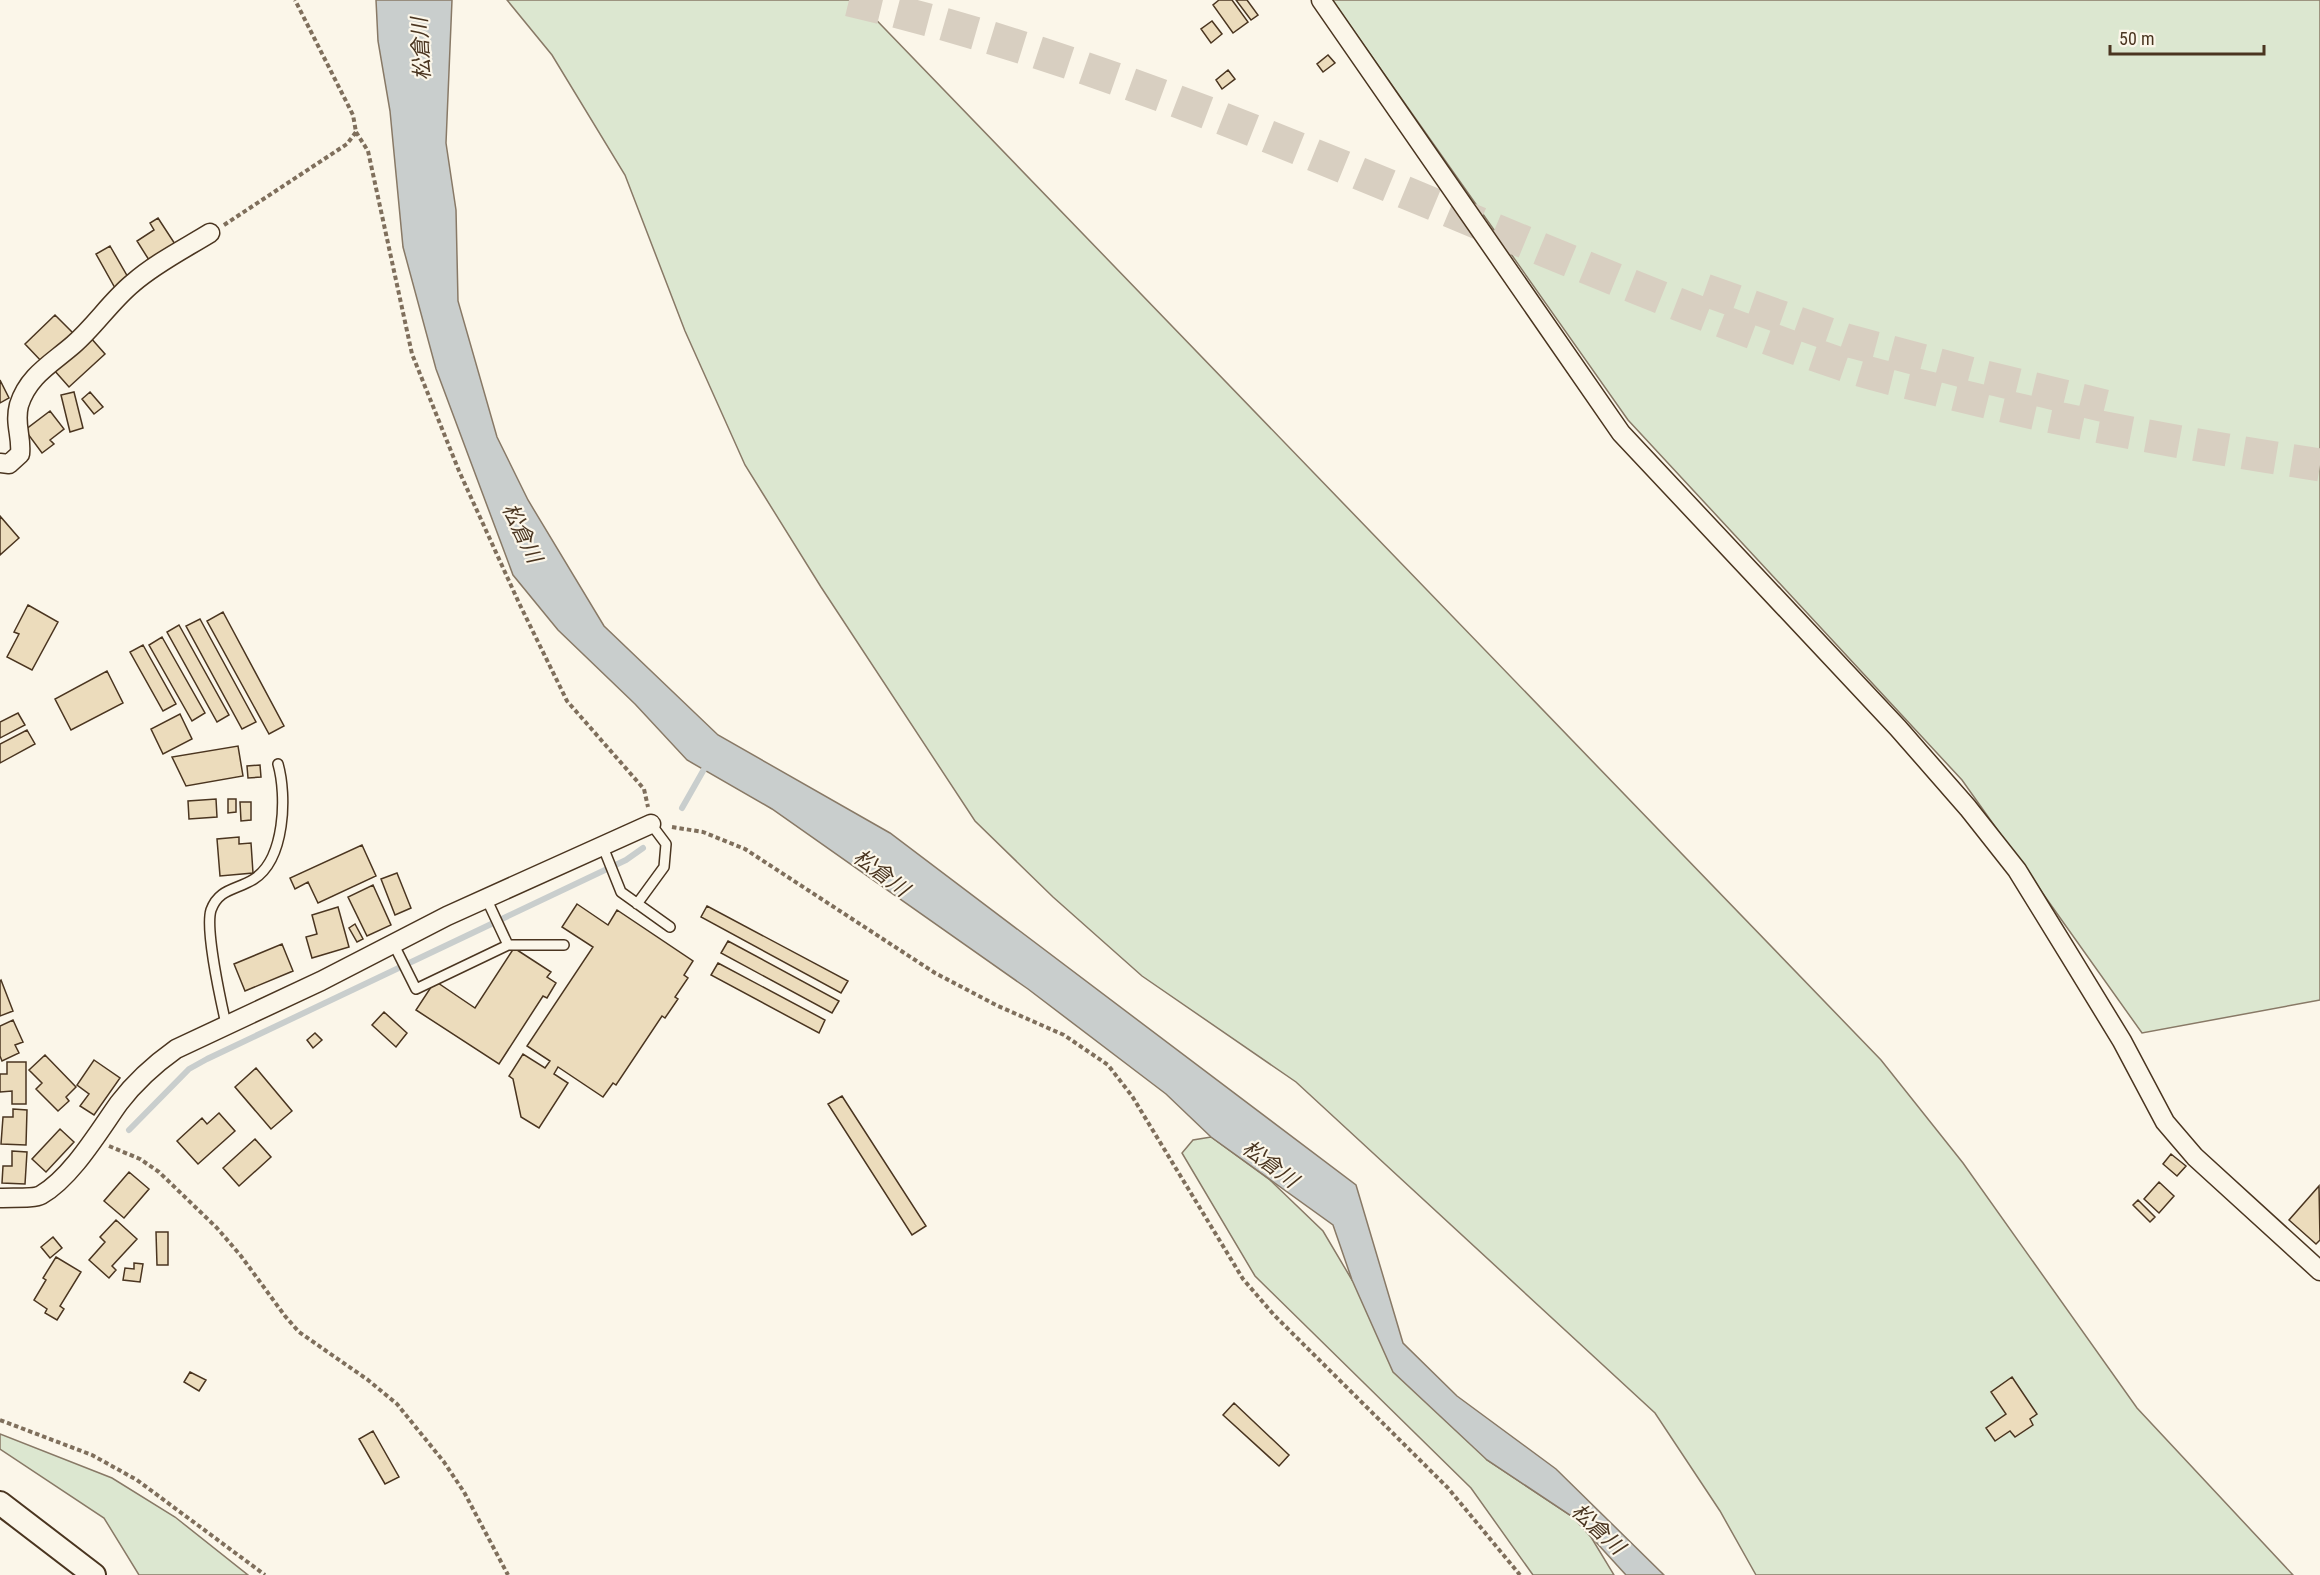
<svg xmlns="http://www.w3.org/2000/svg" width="2320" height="1575" font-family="'Roboto Condensed','Noto Sans JP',sans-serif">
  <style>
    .green { fill: #dce7d0; stroke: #887966; stroke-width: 1.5 }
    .water { fill: #c9cecd; stroke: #887966; stroke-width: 1.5 }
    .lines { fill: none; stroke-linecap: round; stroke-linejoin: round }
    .stream { stroke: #c9cecd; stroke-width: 6 }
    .building { fill: #ecdcbc; stroke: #4a3520; stroke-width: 1.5 }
    .motorway-tunnel { stroke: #d8cfc1; stroke-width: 33; stroke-dasharray: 33 16; stroke-linecap: butt }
    .service-casing { stroke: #4a3520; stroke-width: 12 }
    .minor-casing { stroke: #4a3520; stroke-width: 21 }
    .tertiary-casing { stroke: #4a3520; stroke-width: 26 }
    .path { stroke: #7f6f5c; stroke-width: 4; stroke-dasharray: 4.5 3; stroke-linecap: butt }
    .service { stroke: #fbf6e9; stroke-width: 9 }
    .minor { stroke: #fbf6e9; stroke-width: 18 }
    .tertiary { stroke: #fbf6e9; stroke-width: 22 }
    .labels { text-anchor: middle; stroke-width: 4.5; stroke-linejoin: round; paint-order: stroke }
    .water-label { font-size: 21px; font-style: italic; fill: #4a3520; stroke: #fbf6e9 }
  </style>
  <rect width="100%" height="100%" fill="#fbf6e9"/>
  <path class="green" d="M 507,0 L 857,0 L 1881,1060 L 1963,1163 L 2137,1408 L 2293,1575 L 1756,1575 L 1720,1511 L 1655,1413 L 1296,1082 L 1142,976 L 1053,897 L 975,821 L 821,587 L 745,465 L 685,331 L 625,175 L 552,55 Z
    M 1332,0 L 2320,0 L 2320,1000 L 2142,1033 L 1962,780 L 1628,420 Z
    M 1211,1137 L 1270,1180 L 1323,1231 L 1352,1280 L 1487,1460 L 1573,1517 L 1591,1537 L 1614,1575 L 1533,1575 L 1471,1488 L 1255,1276 L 1182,1153 L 1193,1140 Z
    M 0,1434 L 112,1478 L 175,1517 L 248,1575 L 139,1575 L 104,1518 L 0,1449 Z"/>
  <path class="water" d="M 376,0 L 452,0 L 446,143 L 456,210 L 458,301 L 497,437 L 528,500 L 604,626 L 718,735 L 890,833 L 1356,1185 L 1403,1343 L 1457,1396 L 1556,1469 L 1664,1575 L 1626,1575 L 1573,1517 L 1487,1460 L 1393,1372 L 1352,1280 L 1333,1225 L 1211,1137 L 1166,1094 L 1028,989 L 772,809 L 687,760 L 635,704 L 558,630 L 513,575 L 436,369 L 403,247 L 390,111 L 378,41 Z"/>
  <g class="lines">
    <path class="stream" d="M 682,808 L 707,764
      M 129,1130 L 189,1069 L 207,1059 L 626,860 L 643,848"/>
  </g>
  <path class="building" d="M 1219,0 L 1232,0 L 1248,22 L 1233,33 L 1213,5 Z
    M 1236,0 L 1247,0 L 1258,15 L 1251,20 Z
    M 1212,21 L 1222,34 L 1211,43 L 1201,29 Z
    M 1328,55 L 1335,63 L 1323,72 L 1317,64 Z
    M 1228,70 L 1235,79 L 1222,89 L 1216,80 Z
    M 158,218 L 175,244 L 149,260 L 137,241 L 154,230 L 150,223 Z
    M 110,246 L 129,279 L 115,288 L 96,254 Z
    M 55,315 L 73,333 L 43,363 L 25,344 Z
    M 90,337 L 105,354 L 69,387 L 54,370 Z
    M 0,380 L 9,398 L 0,403 Z
    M 74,392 L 83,428 L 70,432 L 61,395 Z
    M 90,392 L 103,407 L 94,414 L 82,399 Z
    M 50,411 L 64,429 L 50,440 L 54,444 L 42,453 L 25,430 Z
    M 0,516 L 19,538 L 0,555 Z
    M 28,605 L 58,622 L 32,670 L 7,657 L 19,634 L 14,632 Z
    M 223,612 L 284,726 L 269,734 L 207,621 Z
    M 200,619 L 256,722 L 242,729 L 186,626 Z
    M 179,625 L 229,715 L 217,722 L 167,632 Z
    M 162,637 L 205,713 L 192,721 L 149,645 Z
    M 143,645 L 176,704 L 163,711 L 130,652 Z
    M 107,671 L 123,703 L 71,730 L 55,699 Z
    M 18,713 L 25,725 L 0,738 L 0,722 Z
    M 180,714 L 192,739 L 163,754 L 151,729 Z
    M 27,730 L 35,744 L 0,763 L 0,744 Z
    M 238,746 L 243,776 L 186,786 L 172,757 Z
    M 260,765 L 261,777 L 248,778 L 247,766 Z
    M 216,799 L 217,817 L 189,819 L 188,801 Z
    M 228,799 L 236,799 L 236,812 L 228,813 Z
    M 240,802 L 251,802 L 251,820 L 241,821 Z
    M 239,837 L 239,844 L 251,843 L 253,873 L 220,876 L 217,839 Z
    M 362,845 L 376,876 L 318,903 L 308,882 L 295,889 L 290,878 Z
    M 397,873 L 411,908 L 395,915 L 381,879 Z
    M 373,885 L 391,925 L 367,936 L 348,897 Z
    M 577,904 L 608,925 L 617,910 L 693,961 L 684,975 L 688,978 L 675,997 L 678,999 L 665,1018 L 662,1016 L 616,1085 L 613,1083 L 603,1097 L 558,1067 L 554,1074 L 568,1083 L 539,1128 L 521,1117 L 513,1079 L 509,1076 L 523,1054 L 545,1068 L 550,1061 L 527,1046 L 593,947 L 562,927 Z
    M 707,906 L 848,981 L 841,993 L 701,917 Z
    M 338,907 L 349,947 L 312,958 L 306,937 L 317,934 L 312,915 Z
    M 355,924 L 363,939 L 357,942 L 349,928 Z
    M 728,941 L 839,1001 L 832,1013 L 721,953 Z
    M 282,944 L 293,971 L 245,991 L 234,964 Z
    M 514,948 L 551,972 L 547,977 L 556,983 L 547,998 L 543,996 L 499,1064 L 416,1010 L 435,981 L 475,1008 Z
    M 718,963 L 825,1020 L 819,1033 L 711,975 Z
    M 1,980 L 13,1011 L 0,1016 L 0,981 Z
    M 384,1012 L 407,1033 L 396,1047 L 372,1025 Z
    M 13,1020 L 23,1042 L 15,1045 L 19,1053 L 2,1061 L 0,1056 L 0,1026 Z
    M 315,1033 L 322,1040 L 313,1048 L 307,1040 Z
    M 45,1055 L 76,1087 L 66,1097 L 69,1101 L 58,1111 L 36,1089 L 42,1083 L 29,1070 Z
    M 94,1060 L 120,1078 L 94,1115 L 80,1106 L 89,1094 L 77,1085 Z
    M 7,1062 L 26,1062 L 26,1104 L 12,1104 L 12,1091 L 0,1092 L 0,1074 L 7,1074 Z
    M 256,1068 L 292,1111 L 271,1129 L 235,1087 Z
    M 842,1096 L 926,1226 L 912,1235 L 828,1104 Z
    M 13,1109 L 27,1110 L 26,1145 L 1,1144 L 3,1117 L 13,1117 Z
    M 219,1113 L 235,1131 L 198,1164 L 177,1141 L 202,1118 L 207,1124 Z
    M 60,1129 L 74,1142 L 46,1172 L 32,1159 Z
    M 255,1139 L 271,1157 L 239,1186 L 223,1168 Z
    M 12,1151 L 27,1152 L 25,1184 L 2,1183 L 3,1166 L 12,1166 Z
    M 2171,1154 L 2186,1166 L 2177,1176 L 2163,1164 Z
    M 129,1172 L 149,1189 L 124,1218 L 104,1201 Z
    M 2159,1182 L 2174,1196 L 2159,1213 L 2144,1199 Z
    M 2319,1186 L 2320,1240 L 2316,1244 L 2289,1220 Z
    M 2138,1200 L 2155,1217 L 2150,1222 L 2133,1205 Z
    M 116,1220 L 137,1239 L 112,1266 L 116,1270 L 109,1278 L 89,1260 L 105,1242 L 100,1237 Z
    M 156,1232 L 168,1232 L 168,1265 L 157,1265 Z
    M 53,1237 L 62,1248 L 50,1258 L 41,1247 Z
    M 56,1257 L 81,1272 L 60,1306 L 64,1309 L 57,1320 L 45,1313 L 47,1309 L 34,1300 L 46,1280 L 43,1278 Z
    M 134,1263 L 143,1264 L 140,1282 L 123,1280 L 125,1268 L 134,1269 Z
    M 190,1372 L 206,1380 L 199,1391 L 184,1382 Z
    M 2012,1377 L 2037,1414 L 2030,1419 L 2033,1425 L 2015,1437 L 2010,1431 L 1995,1441 L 1986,1428 L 2006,1414 L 1991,1392 Z
    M 1234,1403 L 1289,1455 L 1279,1466 L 1223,1415 Z
    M 373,1431 L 399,1477 L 385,1484 L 359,1439 Z"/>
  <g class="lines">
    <path class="motorway-tunnel" d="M 849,0 C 1194,79 1507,251 1841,364 C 1872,375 1906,382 1938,390 C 2064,423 2192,445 2320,465
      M 1705,290 L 1846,340 L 1981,376 L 2105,406"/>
    <defs>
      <path id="service" d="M 603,847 L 621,892 L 670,927
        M 487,900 L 508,945
        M 637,904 L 664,867 L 666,844 L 651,824
        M 393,943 L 416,989 L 508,945 L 564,945
        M 226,1024 C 221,1002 205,929 211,910 C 219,888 237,890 254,879 C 285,859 287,796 278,764"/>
      <path id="minor" d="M 1321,0 L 1621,433 L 1898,728 L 1968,808 L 2017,870 L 2070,956 L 2122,1041 L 2165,1122 L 2195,1157 L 2320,1271
        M 0,463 L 9,464 L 20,454 C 22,436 14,424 19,405 C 28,376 51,364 73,345 C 95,326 111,301 133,283 C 156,263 184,249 210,233
        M 0,1198 C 10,1197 34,1199 41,1195 C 72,1177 99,1131 119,1103 C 135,1082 155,1064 176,1049 L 321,981 L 447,916 L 651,824"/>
      <path id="tertiary" d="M 0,1503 L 94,1575"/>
    </defs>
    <use href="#service" class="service-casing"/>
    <use href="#minor" class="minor-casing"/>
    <use href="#tertiary" class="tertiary-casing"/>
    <path class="path" d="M 356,132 L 368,151 L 412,354 L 459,471 L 519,603 L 567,701 L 644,789 L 648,807
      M 224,225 L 347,144 L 356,132 L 353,115 L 295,0
      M 672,827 L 703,832 L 745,849 L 935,973 L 998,1006 L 1064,1035 L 1108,1065 L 1132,1096 L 1243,1279 L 1274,1315 L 1448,1488 L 1520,1575
      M 109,1146 L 140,1159 L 159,1172 L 217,1228 L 241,1256 L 285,1316 L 299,1332 L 368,1380 L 397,1404 L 444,1462 L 464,1492 L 508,1575
      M 0,1420 L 92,1455 L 137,1480 L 265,1575"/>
    <use href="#service" class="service"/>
    <use href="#minor" class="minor"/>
    <use href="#tertiary" class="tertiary"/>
  </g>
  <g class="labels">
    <g class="water-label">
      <text transform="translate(421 49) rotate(-93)" y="7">松倉川</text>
      <text transform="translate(522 533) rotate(64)" y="7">松倉川</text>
      <text transform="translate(881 873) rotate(37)" y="7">松倉川</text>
      <text transform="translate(1270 1164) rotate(37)" y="7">松倉川</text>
      <text transform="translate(1598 1529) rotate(43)" y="7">松倉川</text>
    </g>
  </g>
  <path d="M2110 45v9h154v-9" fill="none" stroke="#4a3520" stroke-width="3"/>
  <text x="2119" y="45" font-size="18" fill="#4a3520" stroke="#fbf6e9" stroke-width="4.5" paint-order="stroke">50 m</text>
</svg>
